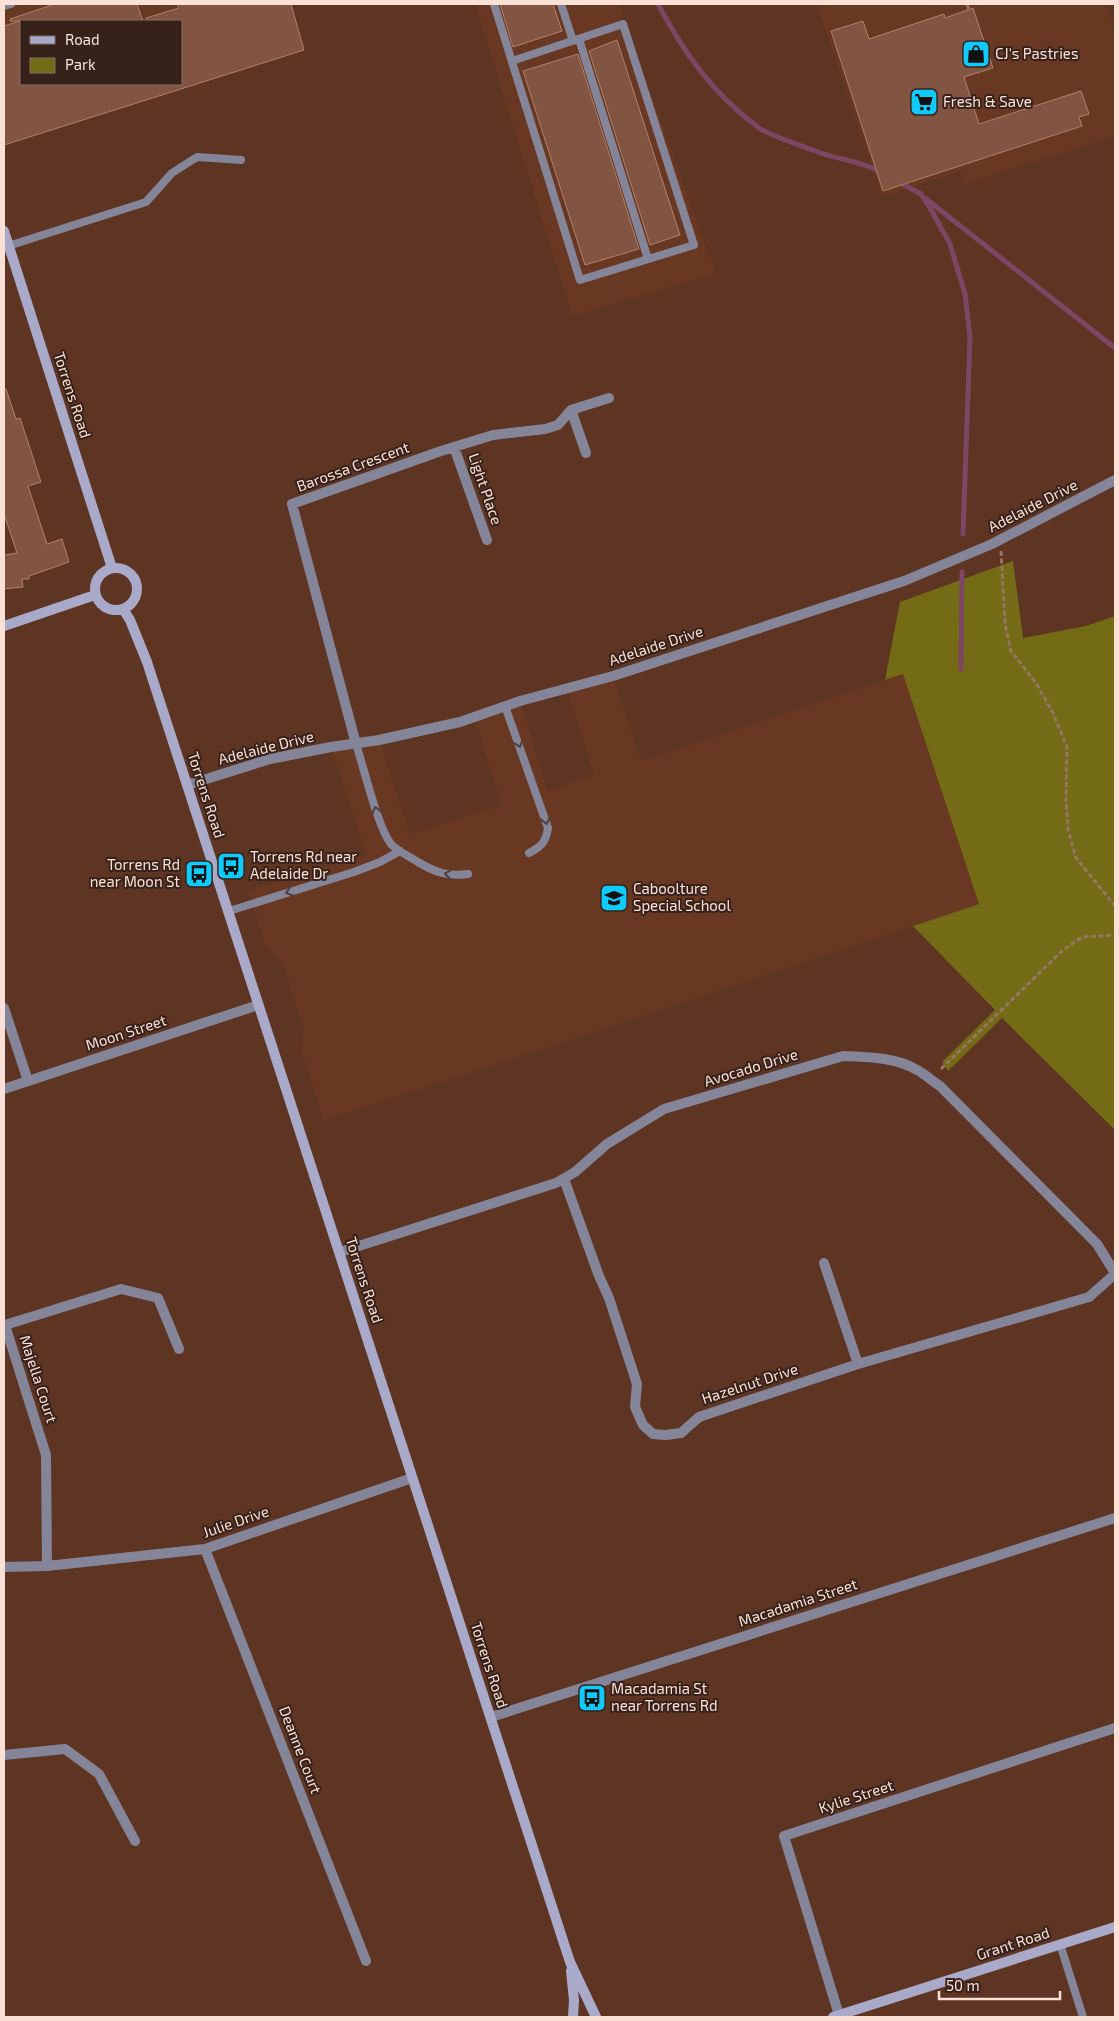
<svg xmlns="http://www.w3.org/2000/svg" width="1119" height="2021" font-family="'Exo 2',sans-serif">
  <style>
    .built { fill: #693823 }
    .green { fill: #736b15 }
    .lines { fill: none; stroke-linecap: round; stroke-linejoin: round }
    .stream { stroke: #7c4664; stroke-width: 5 }
    .building { fill: #825543; stroke: #b0806c }
    .path { stroke: #987464; stroke-width: 3; stroke-dasharray: 5 2.5; stroke-linecap: butt }
    .lane { stroke: #848599; stroke-width: 8 }
    .street { stroke: #848599; stroke-width: 10 }
    .secondary { stroke: #a9aaca; stroke-width: 10 }
    .oneway { stroke: #4d4040 }
    .labels { text-anchor: middle; stroke-width: 4; stroke-linejoin: round; paint-order: stroke }
    .poi-label { font-size: 15px; fill: #fbe0d5; stroke: #36221a; text-anchor: start }
    .street-label { font-size: 15px; fill: #fbe0d5; stroke: #36221a }
  </style>
  <rect width="100%" height="100%" fill="#5e3523"/>
  <path class="built" d="M 4,4 L 192,4 L 137,21 L 21,21 L 21,59 L 4,65 Z
    M 475,4 L 619,4 L 716,274 L 572,316 Z
    M 817,4 L 1106,4 L 1115,29 L 1115,136 L 965,184 L 960,171 L 882,197 Z
    M 903,674 L 980,904 L 324,1121 L 302,1053 L 304,1030 L 283,965 L 265,944 L 248,891 L 366,854 L 331,747 L 379,740 L 410,834 L 502,805 L 474,717 L 520,701 L 548,791 L 594,775 L 566,687 L 613,676 L 641,761 Z"/>
  <path class="green" d="M 1013,561 L 1023,638 L 1086,626 L 1115,616 L 1115,1130 L 1002,1018 L 948,1071 L 942,1062 L 995,1010 L 913,926 L 979,904 L 903,674 L 885,680 L 900,602 Z"/>
  <g class="lines">
    <path class="stream" d="M 658,4 C 684,53 713,94 759,128 C 771,136 800,145 815,151 C 838,160 859,160 881,172
      M 897,181 L 921,194 L 929,206 L 950,244 L 965,294 L 970,337 L 963,534
      M 925,198 L 1115,348
      M 961,669 L 962,572"/>
  </g>
  <path class="building" d="M 55,4 L 137,4 L 143,21 L 21,21 L 21,84 L 181,84 L 181,21 L 147,21 L 146,18 L 179,8 L 177,4 L 291,4 L 304,50 L 4,145 L 4,26 L 20,21 L 10,21 L 10,19 Z
    M 500,4 L 553,4 L 562,31 L 513,47 Z
    M 973,8 L 993,68 L 964,77 L 979,124 L 1081,91 L 1089,114 L 1079,117 L 1082,126 L 883,191 L 831,31 L 863,21 L 869,39 L 944,14 L 945,18 Z
    M 617,40 L 680,235 L 650,245 L 589,51 Z
    M 578,54 L 639,249 L 585,265 L 523,71 Z
    M 6,389 L 16,419 L 20,418 L 41,482 L 28,486 L 47,544 L 62,539 L 69,562 L 29,576 L 29,579 L 22,579 L 23,587 L 4,589 L 4,555 L 17,553 L 4,514 L 4,390 Z"/>
  <g class="lines">
    <path class="path" d="M 967,4 L 969,10
      M 1001,551 L 1005,624 L 1011,651 L 1036,683 L 1053,713 L 1067,747 L 1066,800 L 1068,829 L 1076,858 L 1115,906
      M 941,1069 L 1062,951 L 1082,937 L 1115,935"/>
    <path class="lane" d="M 494,4 L 580,280 L 694,245 L 623,24 L 512,61
      M 561,4 L 573,41
      M 4,6 L 11,4
      M 579,39 L 648,259
      M 8,246 L 146,202 L 172,173 L 197,157 L 241,160
      M 505,706 L 548,828 C 546,842 541,847 529,853
      M 356,744 C 363,765 379,832 392,845 C 399,852 409,856 418,862 C 434,872 449,877 468,874
      M 229,911 L 354,872 L 380,862 L 400,851
      M 1060,1944 L 1083,2017"/>
    <path class="street" d="M 571,410 L 586,453
      M 454,447 L 487,540
      M 356,744 L 292,504 L 441,451 L 493,435 L 545,429 L 558,425 L 571,410 L 609,398
      M 187,785 L 270,759 L 331,747 L 379,740 L 460,722 L 520,701 L 613,676 L 904,581 L 992,544 L 1115,480
      M 4,1008 L 28,1081
      M 4,1089 L 258,1005
      M 564,1179 L 599,1276 L 609,1298 L 637,1384 L 635,1407 L 643,1425 L 653,1434 L 666,1435 L 681,1433 L 699,1417 L 858,1364 L 1089,1297 L 1115,1274
      M 340,1252 L 556,1183 L 575,1172 L 607,1144 L 664,1109 L 843,1056 C 867,1057 896,1057 917,1070 C 925,1074 932,1081 940,1086 L 1097,1244 L 1115,1273
      M 824,1263 L 858,1364
      M 205,1549 L 366,1961
      M 47,1566 L 46,1455 L 5,1325 L 121,1289 L 158,1298 L 179,1349
      M 4,1567 L 47,1566 L 205,1549 L 412,1478
      M 491,1717 L 1115,1518
      M 4,1755 L 65,1749 L 99,1774 L 135,1841
      M 839,2015 L 784,1836 L 1115,1728"/>
    <path class="secondary" d="M 4,231 L 112,568
      M95 589a21 21 0 1 1 42 0a21 21 0 1 1-42 0Z
      M 123,609 L 130,620 L 147,662 L 570,1962 L 596,2017
      M 4,626 L 95,595
      M 571,1971 L 574,2000 L 573,2017
      M 833,2017 L 1115,1927"/>
  </g>
  <defs><path id="oneway-chevron" d="M-2-3.5L2.5 0L-2 3.5" fill="none" stroke-width="1.6" stroke-linecap="round" stroke-linejoin="round" transform="scale(1.25)"/></defs>
  <g class="oneway">
    <use href="#oneway-chevron" transform="translate(519 744) rotate(71)"/>
    <use href="#oneway-chevron" transform="translate(376 810) rotate(-107)"/>
    <use href="#oneway-chevron" transform="translate(546 821) rotate(76)"/>
    <use href="#oneway-chevron" transform="translate(448 874) rotate(-170)"/>
    <use href="#oneway-chevron" transform="translate(289 892) rotate(163)"/>
  </g>
  <defs>
    <symbol id="shop-square" viewBox="-11 -11 22 22"><rect x="-9" y="-9" width="18" height="18" rx="4" fill="#0fcafa" stroke="#36221a"/><path d="M-5-2.5h2.3a2.7 3.5 0 0 1 5.4 0H5L5.5 6h-11ZM-1.5-2.5h3a1.5 2.3 0 0 0-3 0Z" fill="#111"/></symbol>
    <symbol id="supermarket-square" viewBox="-11 -11 22 22"><rect x="-9" y="-9" width="18" height="18" rx="4" fill="#0fcafa" stroke="#36221a"/><path d="M-6-5.5h2.5l.6 2H6L4.5 2H-2.5L-4.4-4H-6ZM-1.5 3.2a1.3 1.3 0 1 0 .1 0ZM3 3.2a1.3 1.3 0 1 0 .1 0Z" fill="#111"/></symbol>
    <symbol id="bus-square" viewBox="-11 -11 22 22"><rect x="-9" y="-9" width="18" height="18" rx="4" fill="#0fcafa" stroke="#36221a"/><path d="M-5-6H5V4H4V6H2V4H-2V6H-4V4H-5ZM-3.5-4V0h7V-4ZM-3.5 1.2v1.5H-2V1.2ZM2 1.2v1.5H3.5V1.2Z" fill="#111"/></symbol>
    <symbol id="school-square" viewBox="-11 -11 22 22"><rect x="-9" y="-9" width="18" height="18" rx="4" fill="#0fcafa" stroke="#36221a"/><path d="M0-5L7-2L0 1L-7-2ZM-4 1L0 2.5L4 1V4Q0 6-4 4Z" fill="#111"/></symbol>
  </defs>
  <g fill-rule="evenodd">
    <use href="#shop-square" x="960" y="38" width="32" height="32"/>
    <use href="#supermarket-square" x="908" y="86" width="32" height="32"/>
    <use href="#bus-square" x="215" y="850" width="32" height="32"/>
    <use href="#bus-square" x="183" y="858" width="32" height="32"/>
    <use href="#school-square" x="598" y="882" width="32" height="32"/>
    <use href="#bus-square" x="576" y="1682" width="32" height="32"/>
  </g>
  <g class="labels">
    <g class="poi-label">
      <text x="995" y="59">CJ's Pastries</text>
      <text x="943" y="107">Fresh &amp; Save</text>
      <text x="250" y="862">Torrens Rd near<tspan x="250" dy="17">Adelaide Dr</tspan></text>
      <text x="180" y="870" text-anchor="end">Torrens Rd<tspan x="180" dy="17">near Moon St</tspan></text>
      <text x="633" y="894">Caboolture<tspan x="633" dy="17">Special School</tspan></text>
      <text x="611" y="1694">Macadamia St<tspan x="611" dy="17">near Torrens Rd</tspan></text>
    </g>
    <g class="street-label">
      <text transform="translate(72 395) rotate(72)" y="5">Torrens Road</text>
      <text transform="translate(353 467) rotate(-20)" y="5">Barossa Crescent</text>
      <text transform="translate(485 489) rotate(71)" y="5">Light Place</text>
      <text transform="translate(1033 506) rotate(-27)" y="5">Adelaide Drive</text>
      <text transform="translate(656 646) rotate(-18)" y="5">Adelaide Drive</text>
      <text transform="translate(266 748) rotate(-14)" y="5">Adelaide Drive</text>
      <text transform="translate(206 795) rotate(72)" y="5">Torrens Road</text>
      <text transform="translate(126 1033) rotate(-18)" y="5">Moon Street</text>
      <text transform="translate(751 1068) rotate(-17)" y="5">Avocado Drive</text>
      <text transform="translate(364 1280) rotate(72)" y="5">Torrens Road</text>
      <text transform="translate(38 1379) rotate(72)" y="5">Majella Court</text>
      <text transform="translate(750 1384) rotate(-18)" y="5">Hazelnut Drive</text>
      <text transform="translate(236 1522) rotate(-19)" y="5">Julie Drive</text>
      <text transform="translate(798 1603) rotate(-18)" y="5">Macadamia Street</text>
      <text transform="translate(489 1665) rotate(72)" y="5">Torrens Road</text>
      <text transform="translate(300 1750) rotate(69)" y="5">Deanne Court</text>
      <text transform="translate(856 1797) rotate(-18)" y="5">Kylie Street</text>
      <text transform="translate(1013 1944) rotate(-18)" y="5">Grant Road</text>
    </g>
  </g>
  <rect width="1119" height="2021" fill="none" stroke="#fbe0d5" stroke-width="10"/>
  <rect x="20" y="20" width="162" height="65" fill="#36221a" stroke="#856e65"/>
  <rect x="30" y="36" width="25" height="8" fill="#a9aaca" stroke="#856e65"/>
  <text x="65" y="45" font-size="15" fill="#fbe0d5">Road</text>
  <rect x="30" y="58" width="25" height="15" fill="#736b15" stroke="#856e65"/>
  <text x="65" y="70" font-size="15" fill="#fbe0d5">Park</text>
  <path d="M939 1991v8h121v-8" fill="none" stroke="#fbe0d5" stroke-width="2.5"/>
  <text x="946" y="1991" font-size="15" fill="#fbe0d5" stroke="#36221a" stroke-width="4" paint-order="stroke">50 m</text>
</svg>
